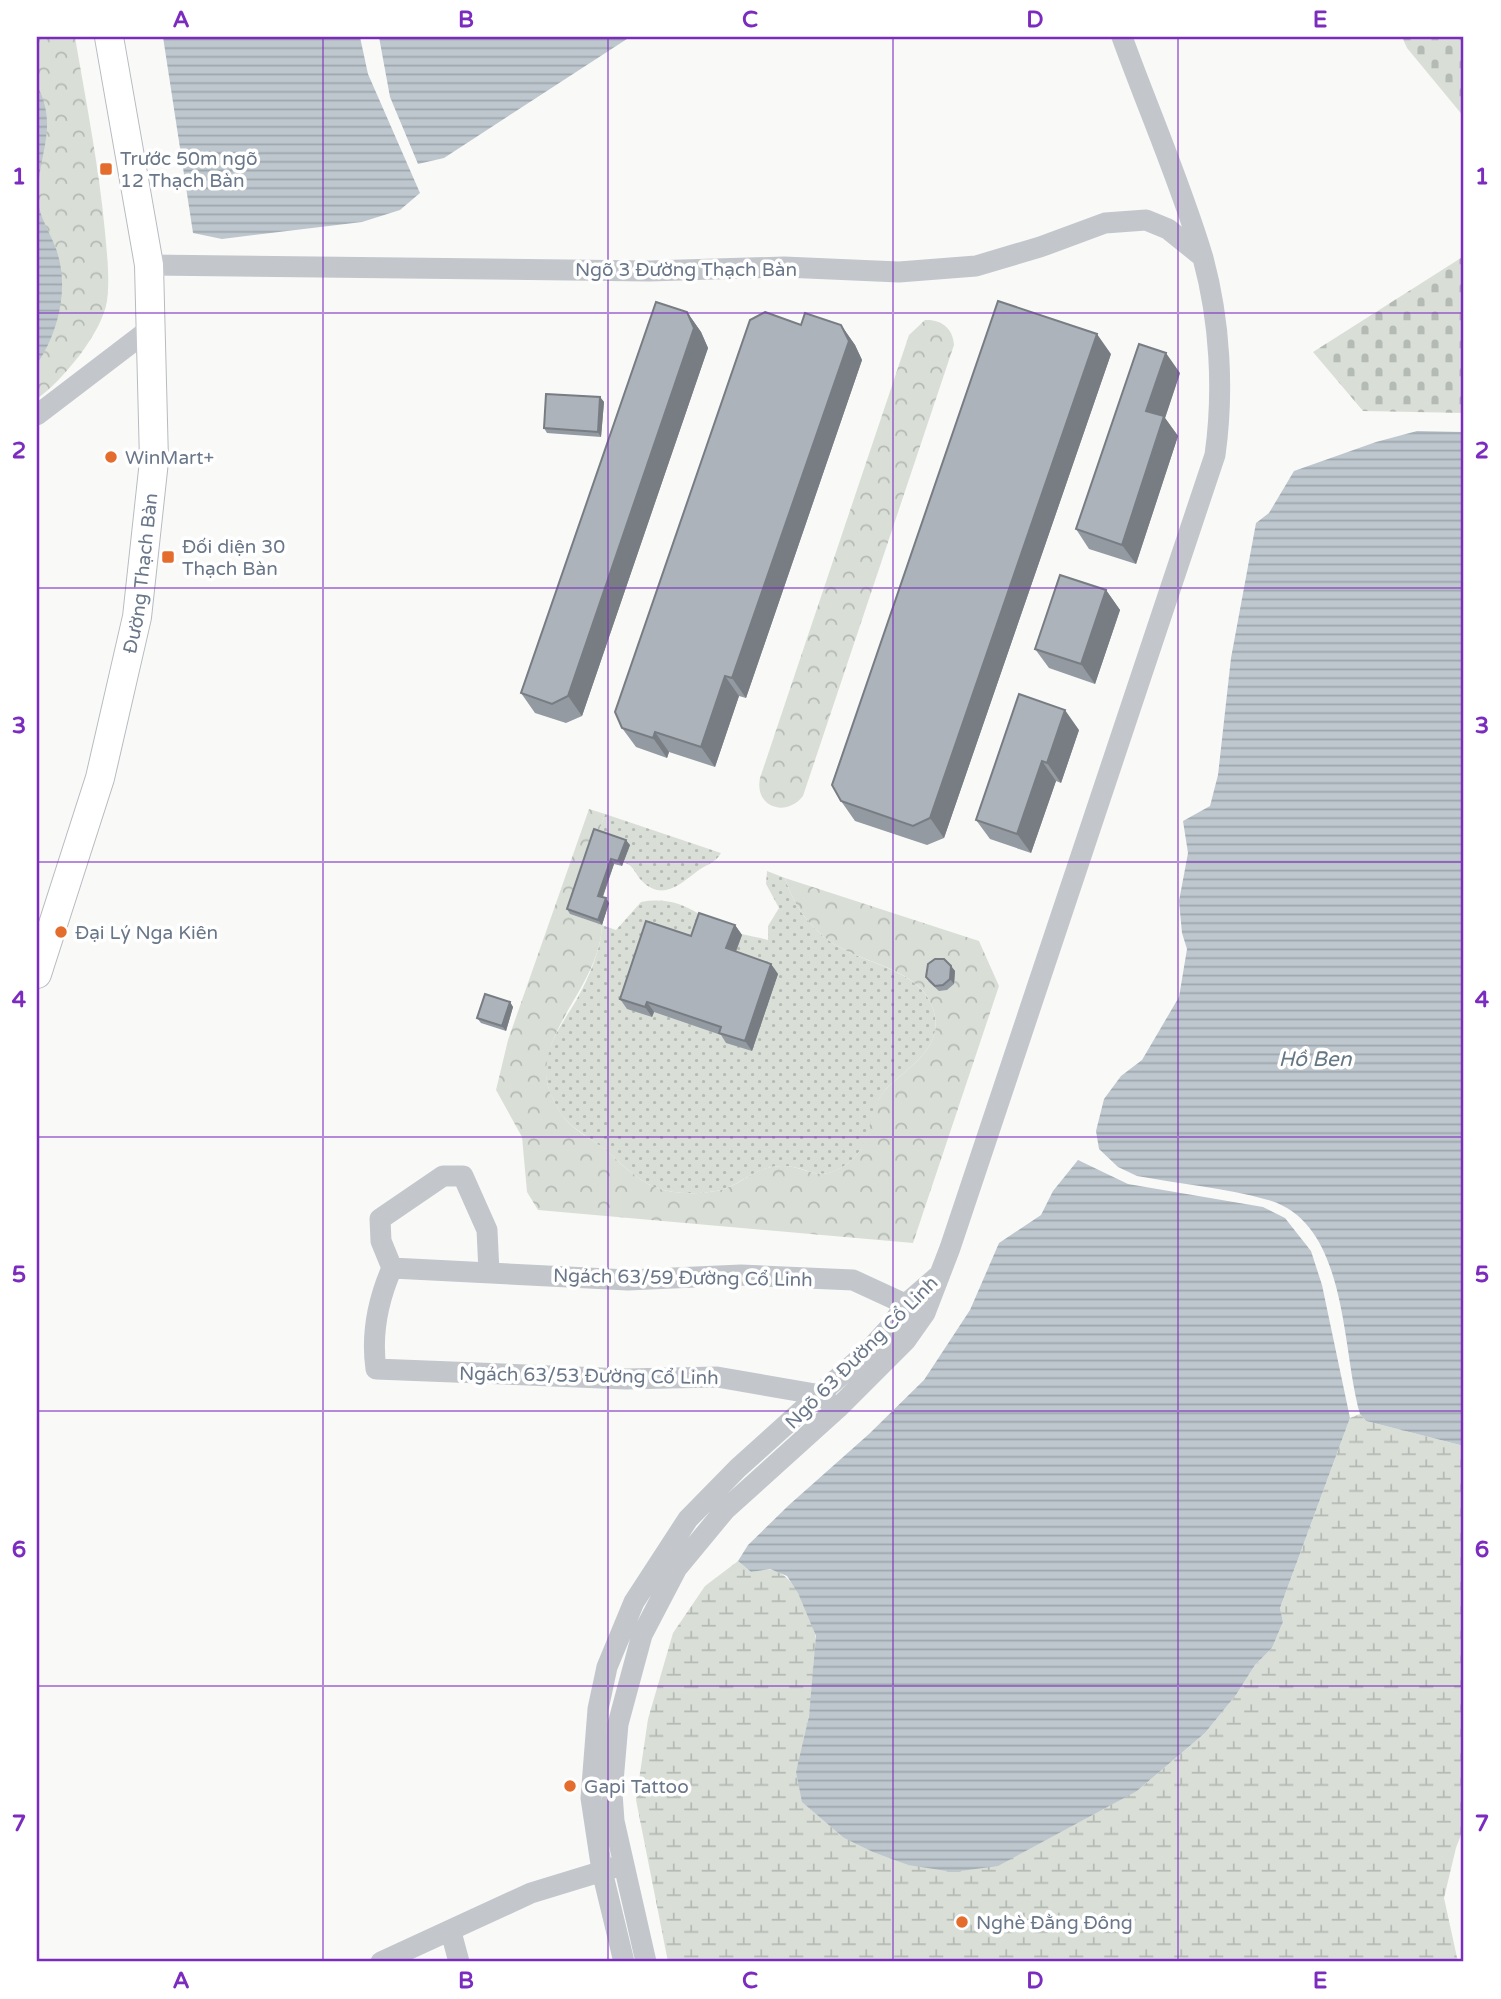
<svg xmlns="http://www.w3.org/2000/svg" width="1501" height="1999" font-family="'Varela Round',sans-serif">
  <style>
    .grass { fill: url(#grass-dots) }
    .forest { fill: url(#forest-crowns) }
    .wetland { fill: url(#wetland-marsh) }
    .cemetery { fill: url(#cemetery-stones) }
    .water { fill: url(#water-rules) }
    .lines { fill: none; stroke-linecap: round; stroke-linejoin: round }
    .major-casing { stroke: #b7bbc0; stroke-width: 30 }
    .minor { stroke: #c3c7cc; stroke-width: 21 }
    .major { stroke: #fff; stroke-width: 28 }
    .wall { fill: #949aa1 }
    .shaded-wall { fill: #787d83 }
    .building { fill: #acb3bb; stroke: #787d83; stroke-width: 2 }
    .grid { fill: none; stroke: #7b2cbf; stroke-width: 2; stroke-opacity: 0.55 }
    .poi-dot { fill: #e46d2d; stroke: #fff; stroke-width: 2.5 }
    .labels { text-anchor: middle; stroke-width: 7; stroke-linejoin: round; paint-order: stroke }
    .poi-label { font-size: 19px; fill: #697789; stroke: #fff; text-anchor: start }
    .street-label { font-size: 19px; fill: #697789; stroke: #fff }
    .water-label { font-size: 21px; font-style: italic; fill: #647783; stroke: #fff }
    .neatline { fill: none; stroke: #7b2cbf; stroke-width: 2.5 }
    .grid-label { font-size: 23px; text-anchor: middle; font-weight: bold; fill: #7b2cbf }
  </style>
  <defs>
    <pattern id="grass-dots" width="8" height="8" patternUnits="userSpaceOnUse" patternTransform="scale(1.75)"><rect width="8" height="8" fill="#d9dfd7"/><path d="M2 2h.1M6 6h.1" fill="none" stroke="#b4bab4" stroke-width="1.8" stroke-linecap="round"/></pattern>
    <pattern id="forest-crowns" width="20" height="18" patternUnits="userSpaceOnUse" patternTransform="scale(1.75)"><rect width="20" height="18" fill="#d9dfd7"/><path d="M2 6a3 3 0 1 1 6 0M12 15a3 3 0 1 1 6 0" fill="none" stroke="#b4bab4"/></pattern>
    <pattern id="wetland-marsh" width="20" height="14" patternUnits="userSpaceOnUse" patternTransform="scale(1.75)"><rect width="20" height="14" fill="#d9dfd7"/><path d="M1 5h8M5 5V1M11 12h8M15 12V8" fill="none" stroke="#b4bab4"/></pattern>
    <pattern id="cemetery-stones" width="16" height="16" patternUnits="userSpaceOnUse" patternTransform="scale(1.75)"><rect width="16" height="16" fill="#d9dfd7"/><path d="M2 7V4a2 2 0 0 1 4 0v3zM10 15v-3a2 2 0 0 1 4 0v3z" fill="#b4bab4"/></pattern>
    <pattern id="water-rules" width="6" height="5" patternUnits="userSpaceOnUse" patternTransform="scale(1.75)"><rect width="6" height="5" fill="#bec7cd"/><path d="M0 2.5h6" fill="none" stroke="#9ea6ac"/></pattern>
  </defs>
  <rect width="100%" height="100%" fill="#f9faf8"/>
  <path class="grass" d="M 605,814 L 721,853 C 715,864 704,865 695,873 C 679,885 662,901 642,881 C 634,873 635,866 623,862 L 629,845 L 598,834 Z
    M 767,871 L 785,878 C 794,908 815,935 843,949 C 872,965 922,972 933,1009 C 946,1047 909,1066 886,1089 C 866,1109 877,1145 844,1166 C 818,1183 810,1167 784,1166 C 757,1165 743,1184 721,1190 C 700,1195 667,1195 648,1184 C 630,1174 615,1157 599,1145 C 588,1137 574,1129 565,1119 C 559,1112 550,1095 548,1086 C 539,1051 561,1027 577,999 C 589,977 601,950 602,925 L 616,930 L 641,902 C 686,894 700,921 737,933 C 745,935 758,937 768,940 L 768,926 L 779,908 L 766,884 Z"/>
  <path class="forest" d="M 37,37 L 75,37 C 86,102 99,166 105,232 C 107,254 110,279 107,301 C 102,333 63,380 37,399 Z
    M 925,320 C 941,319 953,328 954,345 L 803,796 C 786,818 754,807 760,778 L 909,335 Z
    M 589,809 L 605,814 L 570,914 L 602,925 C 600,986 535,1032 548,1086 C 550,1095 559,1111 565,1119 C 574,1129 587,1137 598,1144 C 615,1157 630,1174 648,1184 C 667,1195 700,1195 721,1190 C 744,1184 755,1165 784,1166 C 809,1167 817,1183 844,1166 C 876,1146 865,1110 886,1089 C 909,1066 946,1047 933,1009 C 922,972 873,965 843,949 C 815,935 794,908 785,878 L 979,941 L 999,986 L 913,1243 L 538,1210 L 527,1192 L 522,1137 L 496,1090 L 508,1040 Z"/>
  <path class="wetland" d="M 1360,1414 L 1366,1421 L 1464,1446 L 1464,1827 L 1456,1848 L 1444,1898 L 1458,1962 L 668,1962 L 636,1800 L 648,1719 L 673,1633 L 705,1586 L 738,1561 L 751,1572 C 757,1571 766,1568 772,1570 C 796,1575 810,1613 815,1634 C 821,1658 805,1747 796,1772 L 844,1838 L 908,1865 L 1137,1791 L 1205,1733 L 1236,1695 L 1255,1665 L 1272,1648 L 1283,1622 L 1280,1608 L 1350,1418 Z"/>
  <path class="cemetery" d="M 1402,37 L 1464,37 L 1464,117 L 1407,48 Z
    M 1464,256 L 1464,413 L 1363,411 L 1313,352 Z"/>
  <path class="water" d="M 163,37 L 360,37 L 368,74 L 420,193 L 400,210 L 362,222 L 222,239 L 193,233 Z
    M 379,37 L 630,37 L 444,158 L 418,164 L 390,97 Z
    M 37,85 C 58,126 40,150 38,190 C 36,212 47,226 55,246 C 70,284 60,330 37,364 Z
    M 1417,431 L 1464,432 L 1464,1446 L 1366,1421 L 1360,1414 C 1341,1349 1349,1223 1268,1200 C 1226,1188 1180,1184 1137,1176 L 1118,1167 L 1099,1149 L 1096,1131 L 1104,1099 L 1121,1076 L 1142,1060 L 1179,997 L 1187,949 L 1182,933 L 1179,901 L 1188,853 L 1183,821 L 1210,806 L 1218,775 L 1231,658 L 1256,523 L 1269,513 L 1294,471 L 1376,442 Z
    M 1078,1160 L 1128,1184 L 1263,1207 L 1285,1218 L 1311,1251 L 1322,1285 L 1350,1418 L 1280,1608 L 1283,1622 L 1272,1648 L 1255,1665 L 1236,1695 L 1205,1733 L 1137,1791 L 998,1866 L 953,1872 L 908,1865 L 873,1852 L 844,1838 L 802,1802 L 796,1772 L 809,1716 L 816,1636 L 798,1593 L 787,1576 L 770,1569 L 751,1572 L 738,1561 L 748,1545 L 789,1505 L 869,1434 L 924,1380 L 970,1310 L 999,1243 L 1041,1215 L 1053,1191 Z"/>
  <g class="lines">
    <defs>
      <g id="major">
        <path id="s1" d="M 37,974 L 100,778 L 137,617 L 154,461 L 149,265 L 109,37"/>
      </g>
    </defs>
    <use href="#major" class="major-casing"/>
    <path class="minor" d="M 149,265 L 649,271 L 784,267 L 899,272 L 976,266 L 1040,247 L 1105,223 L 1146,220 L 1168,229 L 1199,254
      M 37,415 L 151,328
      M 392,1268 L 628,1280 L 741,1275 L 853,1280 L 918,1310
      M 489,1272 L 487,1230 L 463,1176 L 443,1176 L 380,1219 L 381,1241 L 392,1268 C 378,1300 371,1334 376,1369 L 626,1379 L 717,1377 L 821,1395 L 827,1400
      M 451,1932 L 459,1962
      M 381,1962 L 531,1893 L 616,1867
      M 624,1962 L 602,1871 L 591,1798 L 598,1709 L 607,1667 L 634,1602 L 688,1519 L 738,1468 L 869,1350 L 890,1327 L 906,1304 L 937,1277
      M 646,1962 L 614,1821 L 612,1793 L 618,1724 L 642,1635 L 677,1568 L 725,1510 L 838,1408 L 906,1340 L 925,1313 L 950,1248 L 1215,455 C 1224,391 1220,321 1203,258 C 1181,184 1148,109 1122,37"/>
    <use href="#major" class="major"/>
  </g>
  <path class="wall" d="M 687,312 L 701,332 L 708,348 L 582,716 L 566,723 L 535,713 L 521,693 Z
    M 801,325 L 841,325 L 855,345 L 862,360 L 746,698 L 739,696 L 715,767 L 669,752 L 667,758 L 636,747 L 622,728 Z
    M 1111,354 L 944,838 L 927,845 L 855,821 L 841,801 Z
    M 1180,373 L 1165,418 L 1178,436 L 1136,564 L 1089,549 L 1076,529 Z
    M 600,397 L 604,402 L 601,437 L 547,433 L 544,428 Z
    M 1106,590 L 1120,610 L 1095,684 L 1049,668 L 1035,649 Z
    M 1079,730 L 1061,783 L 1056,781 L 1031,853 L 990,839 L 976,820 Z
    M 594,829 L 630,845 L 622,866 L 614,864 L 603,897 L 609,903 L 602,925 L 570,914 L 567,909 Z
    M 735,925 L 742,935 L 736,952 L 771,964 L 778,974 L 752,1051 L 726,1043 L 721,1035 L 654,1012 L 652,1017 L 627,1009 L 620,999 L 691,936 Z
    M 951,966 L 955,971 L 954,984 L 947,990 L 939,991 L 929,982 L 926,977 Z
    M 510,1002 L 513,1007 L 506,1031 L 481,1023 L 477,1018 Z"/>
  <path class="shaded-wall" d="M 687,312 L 701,332 L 708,348 L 582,716 L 568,696 Z
    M 841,325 L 855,345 L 862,360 L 746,698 L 732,678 Z
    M 1097,334 L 1111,354 L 944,838 L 930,818 Z
    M 1166,353 L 1180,373 L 1165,418 L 1178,436 L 1136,564 L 1122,545 L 1146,411 Z
    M 600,397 L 604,402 L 601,437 L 598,432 Z
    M 1106,590 L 1120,610 L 1095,684 L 1081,664 Z
    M 725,676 L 739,696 L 715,767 L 701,747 Z
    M 1065,710 L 1079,730 L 1061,783 L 1047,763 Z
    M 655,732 L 669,752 L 667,758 L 653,738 Z
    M 1042,761 L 1056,781 L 1031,853 L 1017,834 Z
    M 626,840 L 630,845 L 622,866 L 618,861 Z
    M 611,859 L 614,864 L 601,901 L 598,896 Z
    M 606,898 L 609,903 L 602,925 L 598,920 Z
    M 735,925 L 742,935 L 733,958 L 726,948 Z
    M 771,964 L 778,974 L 752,1051 L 745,1041 Z
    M 951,966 L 955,971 L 954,984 L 950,979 Z
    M 510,1002 L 513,1007 L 506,1031 L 502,1026 Z
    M 647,1002 L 654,1012 L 652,1017 L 645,1007 Z"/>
  <path class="building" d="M 998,301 L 1097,334 L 930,818 L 913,826 L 841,801 L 832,785 Z
    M 656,302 L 687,312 L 694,328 L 568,696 L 552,704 L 521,693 Z
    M 765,312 L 801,325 L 805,313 L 841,325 L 849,341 L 732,678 L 725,676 L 701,747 L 655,732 L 653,738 L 622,728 L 615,712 L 750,320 Z
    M 1139,344 L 1166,353 L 1146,411 L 1164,416 L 1122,545 L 1076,529 Z
    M 546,394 L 600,397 L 598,432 L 544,428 Z
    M 1060,575 L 1106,590 L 1081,664 L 1035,649 Z
    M 1019,694 L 1065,710 L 1047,763 L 1042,761 L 1017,834 L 976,820 Z
    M 594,829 L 626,840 L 618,861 L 611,859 L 598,896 L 606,898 L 598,920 L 567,909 Z
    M 699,913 L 735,925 L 726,948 L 771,964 L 745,1041 L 719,1033 L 721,1027 L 647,1002 L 645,1007 L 620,999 L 646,921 L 691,936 Z
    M 935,959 L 944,959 L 951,966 L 950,979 L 943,985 L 935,986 L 926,977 L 928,964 Z
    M 485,994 L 510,1002 L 502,1026 L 477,1018 Z"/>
  <path class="grid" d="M 323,37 L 323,1962M 608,37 L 608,1962M 893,37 L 893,1962M 1178,37 L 1178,1962M 37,313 L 1464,313M 37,588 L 1464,588M 37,862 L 1464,862M 37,1137 L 1464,1137M 37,1411 L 1464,1411M 37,1686 L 1464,1686"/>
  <g class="poi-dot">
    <rect x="99" y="162" width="14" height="14" rx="3.5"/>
    <circle cx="111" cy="457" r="7"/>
    <rect x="161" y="550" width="14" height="14" rx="3.5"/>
    <circle cx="61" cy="932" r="7"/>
    <circle cx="570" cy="1786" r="7"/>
    <circle cx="962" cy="1922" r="7"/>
  </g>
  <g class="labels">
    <g class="poi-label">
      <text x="120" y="165">Trước 50m ngõ<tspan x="120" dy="22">12 Thạch Bàn</tspan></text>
      <text x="125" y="464">WinMart+</text>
      <text x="182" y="553">Đối diện 30<tspan x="182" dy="22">Thạch Bàn</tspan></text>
      <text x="75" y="939">Đại Lý Nga Kiên</text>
      <text x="584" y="1793">Gapi Tattoo</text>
      <text x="976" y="1929">Nghè Đằng Đông</text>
    </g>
    <g class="street-label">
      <text x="686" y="276">Ngõ 3 Đường Thạch Bàn</text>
      <text dy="7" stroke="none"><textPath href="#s1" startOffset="415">Đường Thạch Bàn</textPath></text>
      <text transform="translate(683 1277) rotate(1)" y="7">Ngách 63/59 Đường Cổ Linh</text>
      <text transform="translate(861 1352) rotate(-45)" y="7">Ngõ 63 Đường Cổ Linh</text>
      <text transform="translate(589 1375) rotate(1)" y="7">Ngách 63/53 Đường Cổ Linh</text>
    </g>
    <g class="water-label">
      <text x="1315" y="1066">Hồ Ben</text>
    </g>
  </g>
  <rect width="1501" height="1999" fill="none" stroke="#ffffff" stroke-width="77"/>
  <rect x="38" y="38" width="1424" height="1922" class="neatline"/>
  <g class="grid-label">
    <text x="181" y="27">A</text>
    <text x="466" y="27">B</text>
    <text x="750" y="27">C</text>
    <text x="1035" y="27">D</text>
    <text x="1320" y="27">E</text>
    <text x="19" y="184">1</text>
    <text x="1482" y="184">1</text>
    <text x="19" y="458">2</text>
    <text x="1482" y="458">2</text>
    <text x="19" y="733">3</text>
    <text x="1482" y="733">3</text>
    <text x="19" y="1007">4</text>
    <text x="1482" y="1007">4</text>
    <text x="19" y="1282">5</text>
    <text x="1482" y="1282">5</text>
    <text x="19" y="1557">6</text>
    <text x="1482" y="1557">6</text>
    <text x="19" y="1831">7</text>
    <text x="1482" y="1831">7</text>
    <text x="181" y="1988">A</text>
    <text x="466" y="1988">B</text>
    <text x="750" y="1988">C</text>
    <text x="1035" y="1988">D</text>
    <text x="1320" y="1988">E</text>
  </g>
</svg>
